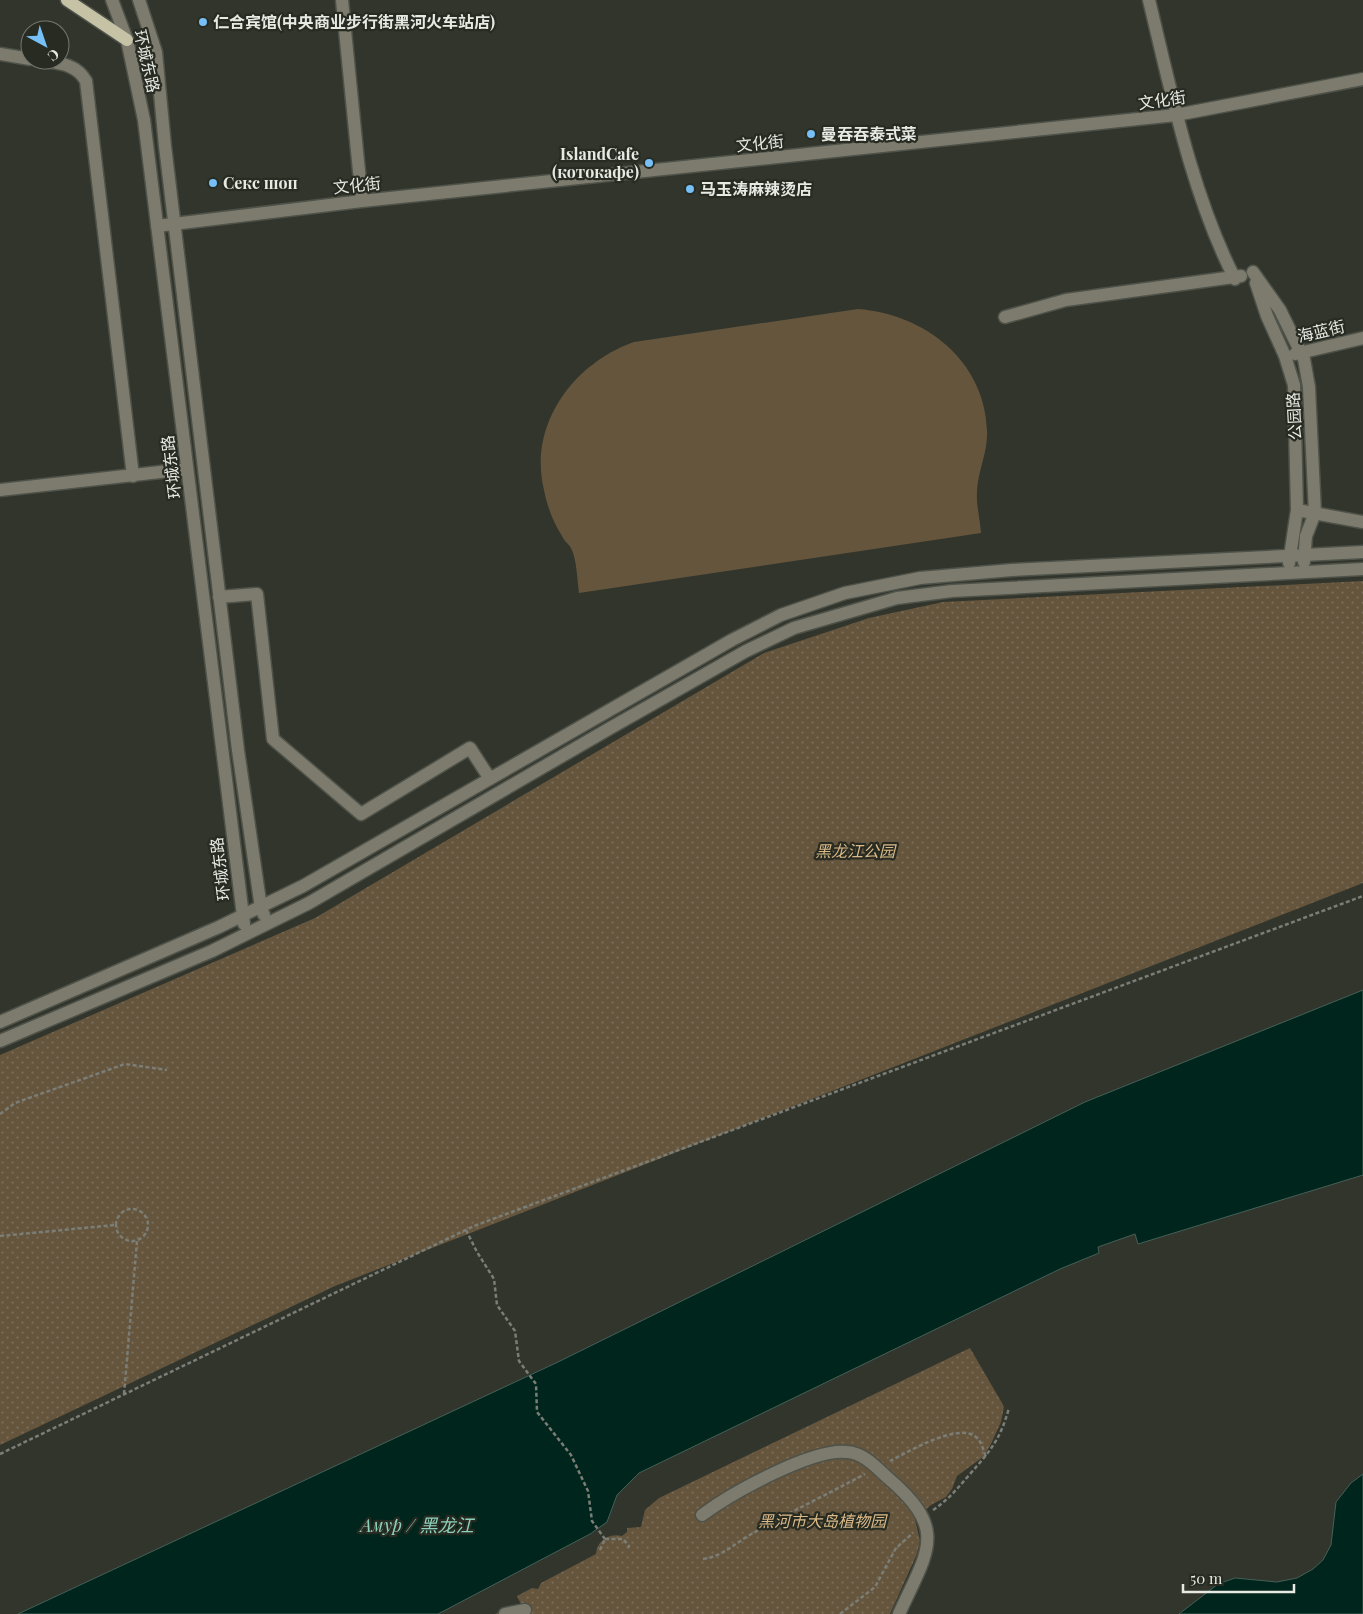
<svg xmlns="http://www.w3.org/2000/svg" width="1363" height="1614" font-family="'Playfair Display','Noto Sans SC',serif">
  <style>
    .green { fill: url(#green-dots) }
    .pitch { fill: #65553d }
    .water { fill: #00251c; stroke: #456058 }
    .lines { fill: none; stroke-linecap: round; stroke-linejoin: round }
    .minor-casing { stroke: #4e5249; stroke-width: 15 }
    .major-casing { stroke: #4e5249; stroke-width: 15 }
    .path { stroke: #7b7e76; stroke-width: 2.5; stroke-dasharray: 4 2.5; stroke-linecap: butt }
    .minor { stroke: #7d7b6d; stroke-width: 12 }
    .major { stroke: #c5c2a6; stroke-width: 12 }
    .poi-dot { fill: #77bff7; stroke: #272b22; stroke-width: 2 }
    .labels { text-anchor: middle; stroke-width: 4.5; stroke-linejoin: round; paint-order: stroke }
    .poi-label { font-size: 16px; font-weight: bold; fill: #e7e9e3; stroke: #272b22; text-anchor: start }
    .street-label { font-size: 16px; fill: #e7e9e3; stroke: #272b22 }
    .park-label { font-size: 16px; font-style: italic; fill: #dab988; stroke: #272b22 }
    .water-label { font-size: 18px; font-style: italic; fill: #8dd0bb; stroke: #272b22 }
  </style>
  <defs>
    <pattern id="green-dots" width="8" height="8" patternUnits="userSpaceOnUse" patternTransform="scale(1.25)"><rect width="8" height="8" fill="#65553d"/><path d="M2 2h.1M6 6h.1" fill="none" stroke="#7b6d59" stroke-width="1.8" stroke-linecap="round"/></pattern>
  </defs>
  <rect width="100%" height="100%" fill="#31352c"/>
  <path class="green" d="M 1363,581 L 1363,883 L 335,1286 L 0,1445 L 0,1055 L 315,918 L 764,653 L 869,618 L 943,602 Z
    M 970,1348 L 1002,1403 L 1004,1407 L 1001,1422 L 990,1446 L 983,1457 L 957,1476 L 952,1489 L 946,1497 L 931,1505 L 915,1519 L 920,1541 L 917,1554 L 890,1614 L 495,1614 L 513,1605 L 521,1604 L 517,1596 L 532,1588 L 538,1589 L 541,1583 L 596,1554 C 597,1540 610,1533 622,1536 L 627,1532 L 627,1528 L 641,1527 L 645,1510 L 659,1498 Z"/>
  <path class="pitch" d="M 858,309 C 924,314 985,360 987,431 C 988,452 978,470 977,491 C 976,504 980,519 981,533 L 579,593 C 577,580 577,560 571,548 C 569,544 564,541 562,536 C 553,522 547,506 544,490 C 528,424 574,363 634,342 Z"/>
  <path class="water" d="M 1363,990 L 1363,1175 L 1138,1244 L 1135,1234 L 1098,1247 L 1099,1253 L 1060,1269 L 639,1473 L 617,1495 L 607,1522 L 590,1534 L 438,1614 L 18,1614 L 558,1362 L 1085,1102 Z
    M 1363,1474 L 1363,1614 L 1179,1614 L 1218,1584 L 1235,1578 L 1277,1582 L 1297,1578 L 1313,1569 L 1323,1560 L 1331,1545 L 1336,1502 L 1351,1483 Z"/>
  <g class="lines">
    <defs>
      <path id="minor" d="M 112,0 L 127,40 L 144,120 L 244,924
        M 139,0 L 156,52 L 165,146 L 238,750 L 261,908 L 264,915
        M 342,0 L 362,201
        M 1149,0 C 1171,91 1192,195 1235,279
        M 0,54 L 30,59
        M 38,60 C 57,63 76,63 86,81 L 133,476
        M 157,226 L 362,201 L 1176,115 L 1363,79
        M 1253,272 L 1280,310 L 1304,359 L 1309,387 L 1315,513 L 1306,536 L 1304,562
        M 1256,283 L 1267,316 L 1285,356 L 1294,385 L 1297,510 L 1289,563
        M 1005,317 L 1066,300 L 1241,276
        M 1295,354 L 1363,338
        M 0,490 L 187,469
        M 1297,510 L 1363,522
        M 219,597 L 257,594 L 273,739 L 361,814 L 470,748 L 490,779
        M 0,1022 L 219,927 L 303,886 L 732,640 L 781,615 L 845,593 L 920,578 L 1012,570 L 1363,552
        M 0,1041 L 212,951 L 309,903 L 612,727 L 746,651 L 794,628 L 897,598 L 952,591 L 1363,569
        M 702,1515 C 730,1494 812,1448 847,1452 C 864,1453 877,1468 888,1478 C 949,1530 928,1550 899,1614
        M 505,1614 L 525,1610"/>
      <path id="major" d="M 67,0 L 127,40"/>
    </defs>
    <use href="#minor" class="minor-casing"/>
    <use href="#major" class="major-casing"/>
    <path class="path" d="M 0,1114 L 15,1103 L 125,1064 L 167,1070
      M116 1225a16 16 0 1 1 32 0a16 16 0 1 1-32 0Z
      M 466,1230 L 477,1252 L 494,1279 L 497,1305 L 515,1331 L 519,1361 L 536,1384 L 537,1412 L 571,1455 L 588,1491 L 592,1521 L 605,1539
      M 0,1236 L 115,1225
      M 124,1394 L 137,1241
      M 0,1454 L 474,1226 L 1363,896
      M 890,1461 C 908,1452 958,1422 976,1437 C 982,1442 983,1450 986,1457
      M 933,1510 C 948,1500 958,1488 970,1474 C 991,1450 1000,1440 1009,1408
      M 605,1539 L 623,1539 L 629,1546 L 628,1548
      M 600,1550 L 605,1539
      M 703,1559 C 721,1557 733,1545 748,1536 C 786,1514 826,1495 865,1474
      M 840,1614 L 875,1587 L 896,1548 L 913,1533"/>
    <use href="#minor" class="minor"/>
    <use href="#major" class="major"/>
  </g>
  <g class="poi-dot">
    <circle cx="203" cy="22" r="5"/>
    <circle cx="811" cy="134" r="5"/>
    <circle cx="649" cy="163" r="5"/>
    <circle cx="213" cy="183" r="5"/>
    <circle cx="690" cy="189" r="5"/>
  </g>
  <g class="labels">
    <g class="poi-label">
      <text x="213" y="28">仁合宾馆(中央商业步行街黑河火车站店)</text>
      <text x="821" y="140">曼吞吞泰式菜</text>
      <text x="639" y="160" text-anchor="end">IslandCafe<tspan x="639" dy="18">(котокафе)</tspan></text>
      <text x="223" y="189">Секс шоп</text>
      <text x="700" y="195">马玉涛麻辣烫店</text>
    </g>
    <g class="street-label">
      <text transform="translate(147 61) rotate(77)" y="6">环城东路</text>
      <text transform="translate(1162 100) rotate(-8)" y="6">文化街</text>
      <text transform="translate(760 143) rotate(-6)" y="6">文化街</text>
      <text transform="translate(357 185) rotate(-6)" y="6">文化街</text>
      <text transform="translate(1321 331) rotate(-13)" y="6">海蓝街</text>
      <text transform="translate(1294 416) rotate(-93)" y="6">公园路</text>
      <text transform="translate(171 467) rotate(-97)" y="6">环城东路</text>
      <text transform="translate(220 869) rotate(-97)" y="6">环城东路</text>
    </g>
    <g class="park-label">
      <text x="855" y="857">黑龙江公园</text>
      <text x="822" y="1527">黑河市大岛植物园</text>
    </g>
    <g class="water-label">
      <text x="417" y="1532">Амур / 黑龙江</text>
    </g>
  </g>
  <g transform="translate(45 45) rotate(140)"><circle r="24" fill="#272b22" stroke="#74776f"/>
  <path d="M0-4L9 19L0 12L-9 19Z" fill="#77bff7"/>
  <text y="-8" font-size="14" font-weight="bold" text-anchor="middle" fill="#e7e9e3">С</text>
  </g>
  <path d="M1183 1584v8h111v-8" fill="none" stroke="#e7e9e3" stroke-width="2.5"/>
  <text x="1190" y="1584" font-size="15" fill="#e7e9e3" stroke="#272b22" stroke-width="4" paint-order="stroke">50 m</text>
</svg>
